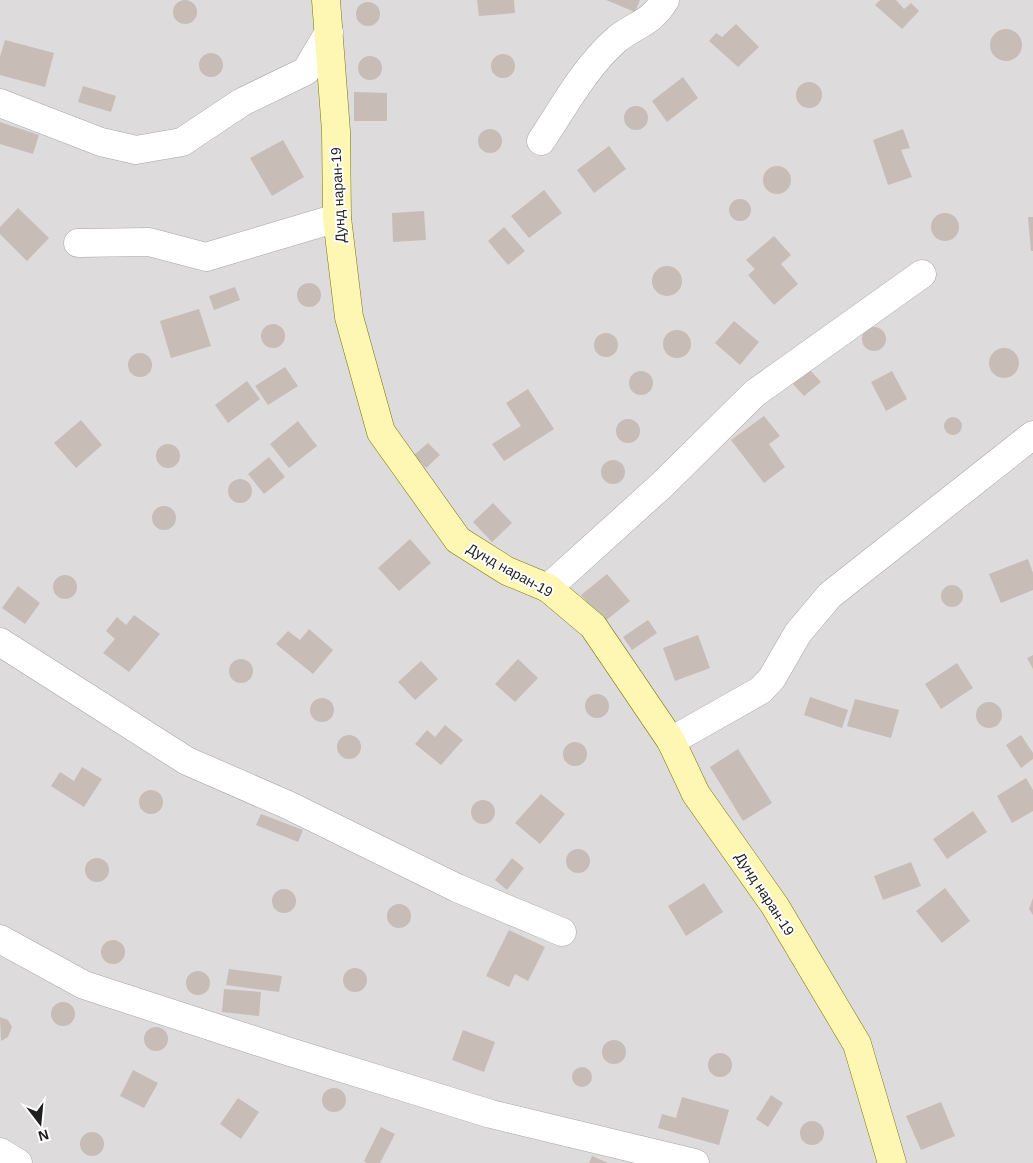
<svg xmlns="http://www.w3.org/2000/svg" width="1033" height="1163" font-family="Helvetica,sans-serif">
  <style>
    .residential { fill: #dddbdc }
    .building { fill: #c8bcb7 }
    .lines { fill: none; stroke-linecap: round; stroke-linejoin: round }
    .street-casing { stroke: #a6a6a6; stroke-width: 29 }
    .secondary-casing { stroke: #7b7700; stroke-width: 29 }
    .street { stroke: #fff; stroke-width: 28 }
    .secondary { stroke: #fef7b4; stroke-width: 28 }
    .labels { text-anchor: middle; stroke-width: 4; stroke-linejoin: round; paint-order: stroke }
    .street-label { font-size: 14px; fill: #1f1f1f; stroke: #fff }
  </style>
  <rect width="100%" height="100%" fill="#f0eae4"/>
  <path class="residential" d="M 0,0 L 1033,0 L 1033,1163 L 0,1163 Z"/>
  <path class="building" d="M173 12a12 12 0 1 1 24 0a12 12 0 1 1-24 0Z
    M 477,0 L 514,0 L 515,13 L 479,16 Z
    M 606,0 L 640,0 L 635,12 Z
    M 880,0 L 896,0 L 904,9 L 911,3 L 919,11 L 902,29 L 875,5 Z
    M356 14a12 12 0 1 1 24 0a12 12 0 1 1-24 0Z
    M 736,24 L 759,47 L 738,67 L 709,41 L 716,33 L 722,37 Z
    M990 45a16 16 0 1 1 32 0a16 16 0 1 1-32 0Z
    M 5,40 L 54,53 L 45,87 L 0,75 L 0,57 Z
    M199 65a12 12 0 1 1 24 0a12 12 0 1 1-24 0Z
    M491 66a12 12 0 1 1 24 0a12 12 0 1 1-24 0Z
    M358 68a12 12 0 1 1 24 0a12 12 0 1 1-24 0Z
    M 683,77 L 698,98 L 667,122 L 652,101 Z
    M796 95a13 13 0 1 1 26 0a13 13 0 1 1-26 0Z
    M 83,86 L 116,96 L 111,112 L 78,102 Z
    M 354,92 L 387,93 L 387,121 L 354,121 Z
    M624 118a12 12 0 1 1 24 0a12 12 0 1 1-24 0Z
    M 0,122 L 39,135 L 33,154 L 0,144 Z
    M478 141a12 12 0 1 1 24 0a12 12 0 1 1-24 0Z
    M 903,129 L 910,148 L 901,150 L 912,177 L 888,185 L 873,140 Z
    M 283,140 L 304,177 L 272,196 L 250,158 Z
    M 609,146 L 626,169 L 594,193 L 577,170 Z
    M763 180a14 14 0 1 1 28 0a14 14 0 1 1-28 0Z
    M 544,190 L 562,213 L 529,238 L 511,216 Z
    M729 210a11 11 0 1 1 22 0a11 11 0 1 1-22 0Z
    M 18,208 L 49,238 L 27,261 L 0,234 L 0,227 Z
    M 424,211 L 426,240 L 393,242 L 392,213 Z
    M931 227a14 14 0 1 1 28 0a14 14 0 1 1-28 0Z
    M 1028,217 L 1033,217 L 1033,251 L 1031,251 Z
    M 504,227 L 525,251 L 508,265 L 488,241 Z
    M 774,236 L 791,255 L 781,264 L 798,284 L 774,305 L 748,275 L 755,269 L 746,260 Z
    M652 281a15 15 0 1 1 30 0a15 15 0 1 1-30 0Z
    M297 295a12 12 0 1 1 24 0a12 12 0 1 1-24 0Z
    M 235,287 L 240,300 L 214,310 L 209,296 Z
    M 199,309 L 211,346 L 171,358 L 160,321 Z
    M 734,321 L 759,342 L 740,365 L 715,343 Z
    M261 336a12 12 0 1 1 24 0a12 12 0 1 1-24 0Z
    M862 339a12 12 0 1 1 24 0a12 12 0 1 1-24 0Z
    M663 344a14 14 0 1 1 28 0a14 14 0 1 1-28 0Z
    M594 345a12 12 0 1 1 24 0a12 12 0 1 1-24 0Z
    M989 363a15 15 0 1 1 30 0a15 15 0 1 1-30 0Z
    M128 365a12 12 0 1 1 24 0a12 12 0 1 1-24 0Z
    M 285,367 L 298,386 L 268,405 L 255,386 Z
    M 809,369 L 821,382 L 804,396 L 792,383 Z
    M 892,371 L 907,399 L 886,411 L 871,382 Z
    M629 383a12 12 0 1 1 24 0a12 12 0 1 1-24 0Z
    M 247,381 L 260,399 L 228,423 L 215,405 Z
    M 528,389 L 554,429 L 504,461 L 492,444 L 521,426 L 506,403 Z
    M 764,416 L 780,436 L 769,444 L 785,467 L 764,483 L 731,440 Z
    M944 426a9 9 0 1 1 18 0a9 9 0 1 1-18 0Z
    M616 431a12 12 0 1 1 24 0a12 12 0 1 1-24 0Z
    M 81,420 L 102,445 L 76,468 L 54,443 Z
    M 298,421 L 317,446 L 289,468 L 270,444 Z
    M 428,443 L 440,455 L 426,468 L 414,455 Z
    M156 456a12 12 0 1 1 24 0a12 12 0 1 1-24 0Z
    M 269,457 L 285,477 L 264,494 L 248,474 Z
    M601 472a12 12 0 1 1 24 0a12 12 0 1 1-24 0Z
    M228 491a12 12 0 1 1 24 0a12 12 0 1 1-24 0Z
    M 493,503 L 512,523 L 492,542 L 473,522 Z
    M152 518a12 12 0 1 1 24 0a12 12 0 1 1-24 0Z
    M 410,539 L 431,563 L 399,591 L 378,568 Z
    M 1028,559 L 1033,573 L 1033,590 L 1001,603 L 989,574 Z
    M 607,574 L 630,601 L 604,622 L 581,595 Z
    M53 587a12 12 0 1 1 24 0a12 12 0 1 1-24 0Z
    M941 596a11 11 0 1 1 22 0a11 11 0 1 1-22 0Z
    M 18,586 L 40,603 L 25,624 L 2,608 Z
    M 134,615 L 160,634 L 129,672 L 103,653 L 115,639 L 106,631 L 117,617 L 126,625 Z
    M 648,620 L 657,633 L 632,650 L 623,637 Z
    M 309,629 L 333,650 L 313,674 L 276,644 L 288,631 L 300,640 Z
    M 698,635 L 710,668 L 675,681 L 663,648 Z
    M 1033,655 L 1033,669 L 1027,658 Z
    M229 671a12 12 0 1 1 24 0a12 12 0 1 1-24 0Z
    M 518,659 L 538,678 L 515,702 L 495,684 Z
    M 421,661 L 438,679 L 415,700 L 398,682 Z
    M 957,663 L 973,688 L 941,709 L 925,684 Z
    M585 706a12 12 0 1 1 24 0a12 12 0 1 1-24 0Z
    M 810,697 L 848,710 L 842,728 L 804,715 Z
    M310 710a12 12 0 1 1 24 0a12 12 0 1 1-24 0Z
    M 855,699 L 899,710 L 891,738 L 847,726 Z
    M976 715a13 13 0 1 1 26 0a13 13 0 1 1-26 0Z
    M 445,725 L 463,740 L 441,765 L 415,744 L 427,730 L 435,737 Z
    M337 747a12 12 0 1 1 24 0a12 12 0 1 1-24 0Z
    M 1021,735 L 1033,753 L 1033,759 L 1021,768 L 1006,745 Z
    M563 754a12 12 0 1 1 24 0a12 12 0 1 1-24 0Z
    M 738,749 L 772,803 L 743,821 L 710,767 Z
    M 82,767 L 102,779 L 84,807 L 51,786 L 60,772 L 74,781 Z
    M 1026,778 L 1033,790 L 1033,811 L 1012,823 L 997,796 Z
    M139 802a12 12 0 1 1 24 0a12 12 0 1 1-24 0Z
    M 541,794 L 565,814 L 540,844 L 515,823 Z
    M471 812a12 12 0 1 1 24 0a12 12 0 1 1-24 0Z
    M 973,811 L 987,832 L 947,859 L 933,839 Z
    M 261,814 L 303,830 L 298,842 L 256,825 Z
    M566 861a12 12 0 1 1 24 0a12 12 0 1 1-24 0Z
    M85 870a12 12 0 1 1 24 0a12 12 0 1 1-24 0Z
    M 512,858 L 524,868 L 507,890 L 495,880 Z
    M 911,862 L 921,886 L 883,900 L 874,876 Z
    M 704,883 L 723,912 L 686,936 L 668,906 Z
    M 945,888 L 970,921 L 942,943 L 916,911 Z
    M272 901a12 12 0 1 1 24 0a12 12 0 1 1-24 0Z
    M 1033,898 L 1033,915 L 1029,909 Z
    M387 916a12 12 0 1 1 24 0a12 12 0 1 1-24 0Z
    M 509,930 L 545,947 L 528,981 L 515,974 L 509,987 L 486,976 Z
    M101 952a12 12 0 1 1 24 0a12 12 0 1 1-24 0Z
    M343 980a12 12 0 1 1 24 0a12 12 0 1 1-24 0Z
    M 229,969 L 282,976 L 279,992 L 226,985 Z
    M186 983a12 12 0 1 1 24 0a12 12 0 1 1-24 0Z
    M 224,989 L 261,992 L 259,1016 L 222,1012 Z
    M51 1014a12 12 0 1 1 24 0a12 12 0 1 1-24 0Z
    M 0,1017 L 8,1020 L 12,1027 L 8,1037 L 1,1041 Z
    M144 1039a12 12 0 1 1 24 0a12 12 0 1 1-24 0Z
    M 463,1030 L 495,1042 L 484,1072 L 452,1060 Z
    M602 1052a12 12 0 1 1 24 0a12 12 0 1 1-24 0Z
    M708 1065a12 12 0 1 1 24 0a12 12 0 1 1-24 0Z
    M572 1077a10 10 0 1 1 20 0a10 10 0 1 1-20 0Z
    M 133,1070 L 158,1083 L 144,1108 L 120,1096 Z
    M322 1100a12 12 0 1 1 24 0a12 12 0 1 1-24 0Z
    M 771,1095 L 783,1103 L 768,1127 L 756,1119 Z
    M 682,1097 L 729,1110 L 719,1145 L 658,1128 L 662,1114 L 676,1118 Z
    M 238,1098 L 259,1112 L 241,1139 L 220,1124 Z
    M 941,1102 L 955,1136 L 921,1150 L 906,1116 Z
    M800 1133a12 12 0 1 1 24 0a12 12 0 1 1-24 0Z
    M 381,1127 L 395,1134 L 380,1163 L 367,1163 L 364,1161 Z
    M80 1144a12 12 0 1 1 24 0a12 12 0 1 1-24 0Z
    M 592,1156 L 608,1163 L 589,1163 Z"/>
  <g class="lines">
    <defs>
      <path id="street" d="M 0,103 L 101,142 L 136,150 L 182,142 L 242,102 L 306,71 L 329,32
        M 541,141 C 563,108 585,67 616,40 C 635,24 651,24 665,0
        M 78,243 L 149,242 L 206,257 L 337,218
        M 548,588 L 663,484 L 755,393 L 922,274
        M 0,642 L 187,761 L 288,805 L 457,888 L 562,932
        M 671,741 L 761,690 L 772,678 L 798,633 L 830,595 L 1033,435
        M 0,939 L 84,985 L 290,1052 L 491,1114 L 695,1163
        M 0,1152 L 18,1163"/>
      <path id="secondary" d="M 326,0 L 336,131 L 337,218 L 349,317 L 381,432 L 458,540 L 507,571 L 548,588 L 593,626 L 671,741 L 696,794 L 775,906 L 857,1044 L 892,1163"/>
    </defs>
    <use href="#street" class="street-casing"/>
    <use href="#secondary" class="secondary-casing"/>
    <use href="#street" class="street"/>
    <use href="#secondary" class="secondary"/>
  </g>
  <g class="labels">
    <g class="street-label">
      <text transform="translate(338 195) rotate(-93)" y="5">Дунд наран-19</text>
      <text transform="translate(510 570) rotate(29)" y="5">Дунд наран-19</text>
      <text transform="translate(765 894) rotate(57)" y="5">Дунд наран-19</text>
    </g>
  </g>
  <g transform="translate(40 1123) rotate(164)" stroke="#ffffff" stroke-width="4" paint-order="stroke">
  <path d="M0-4L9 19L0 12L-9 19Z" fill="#1f1f1f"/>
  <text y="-8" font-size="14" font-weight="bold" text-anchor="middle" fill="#1f1f1f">N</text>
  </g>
</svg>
